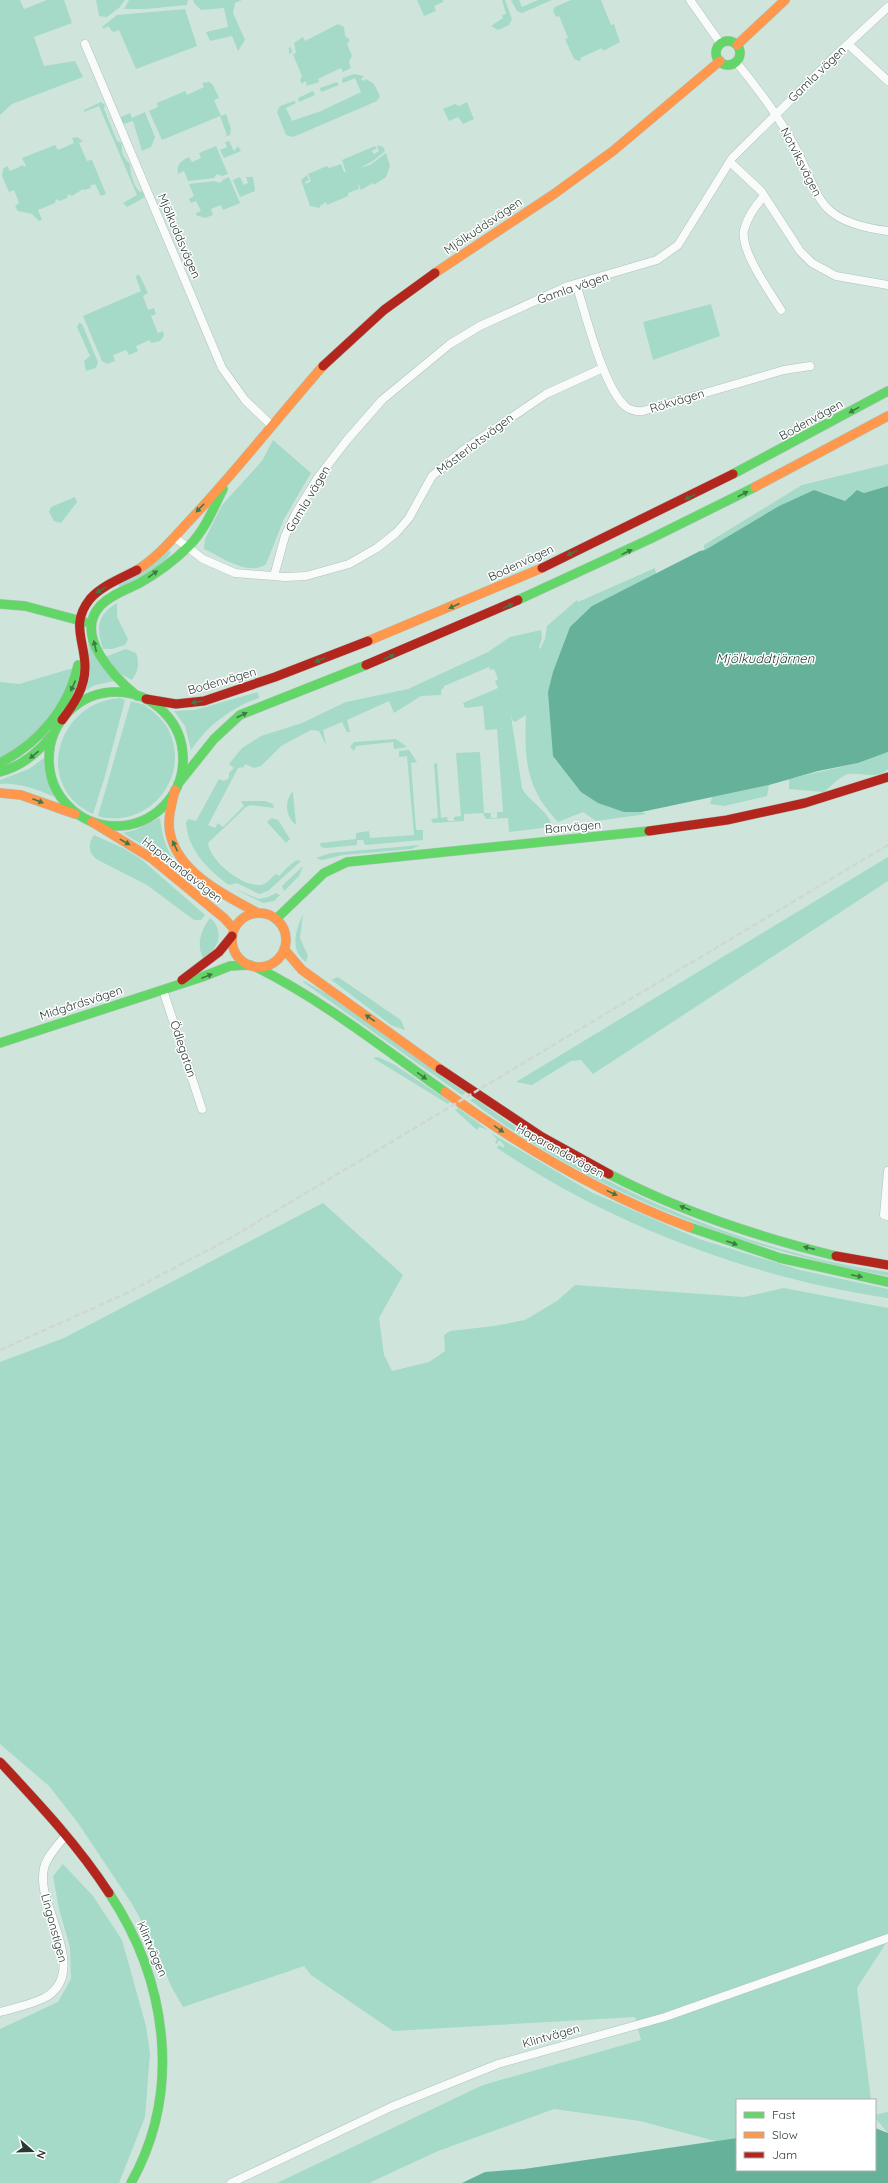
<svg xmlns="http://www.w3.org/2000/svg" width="888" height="2183" font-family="Quicksand,sans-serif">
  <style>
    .green { fill: #a4dac7 }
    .water { fill: #65b19a }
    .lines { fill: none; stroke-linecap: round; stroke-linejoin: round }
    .street-casing { stroke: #b0c2ba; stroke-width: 9 }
    .fast-casing { stroke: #b0c2ba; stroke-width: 10 }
    .slow-casing { stroke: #b0c2ba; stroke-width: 10 }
    .jam-casing { stroke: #b0c2ba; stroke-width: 10 }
    .street { stroke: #f8fbfa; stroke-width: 8 }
    .fast { stroke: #63d668; stroke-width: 9 }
    .slow { stroke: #ff974d; stroke-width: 9 }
    .jam { stroke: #b3261e; stroke-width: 9 }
    .rail { stroke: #d0d6d4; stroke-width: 2.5; stroke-dasharray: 6 3; stroke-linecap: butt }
    .oneway { fill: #407848 }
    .labels { text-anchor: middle; stroke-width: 3; stroke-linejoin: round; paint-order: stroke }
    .street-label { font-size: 12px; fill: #293933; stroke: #fff }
    .water-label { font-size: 13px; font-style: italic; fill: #1e342d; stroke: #fff }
  </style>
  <rect width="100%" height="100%" fill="#cfe5dc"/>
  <path class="green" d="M 0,0 L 20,0 L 24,9 L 47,0 L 64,0 L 72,23 L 34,37 L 44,66 L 75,61 L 83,77 L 12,104 L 0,115 Z
    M 96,0 L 125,0 L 120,7 L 107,17 L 99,16 Z
    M 129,0 L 188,0 L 187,5 L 146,9 L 124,9 Z
    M 193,0 L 242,0 L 235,3 L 233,13 L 245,40 L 238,51 L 232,36 L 210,41 L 206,32 L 228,27 L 224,8 L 201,10 L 194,3 Z
    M 417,0 L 443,0 L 443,2 L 434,6 L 436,11 L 424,16 Z
    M 502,0 L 505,0 L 512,19 L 509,25 L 498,30 L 491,26 L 503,18 L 502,15 L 506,14 Z
    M 511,0 L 519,0 L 522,7 L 538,0 L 552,0 L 522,13 L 517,11 Z
    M 571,0 L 601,0 L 611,25 L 614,24 L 620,42 L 603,51 L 602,48 L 580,58 L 581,60 L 579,61 L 574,59 L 565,39 L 568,38 L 559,16 L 556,17 L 553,11 L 555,7 Z
    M 185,9 L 197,46 L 136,69 L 119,30 L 113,32 L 108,26 L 104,29 L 102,27 L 117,15 Z
    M 338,24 L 344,27 L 345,36 L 350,40 L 347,44 L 352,56 L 349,62 L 351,68 L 343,72 L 341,68 L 318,79 L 319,82 L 306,86 L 307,84 L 305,81 L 302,84 L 300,80 L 302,76 L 292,52 L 289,54 L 289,48 L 290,46 L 293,54 L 296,53 L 294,43 L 303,37 L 305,41 Z
    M 354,74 L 364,76 L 361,79 L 363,81 L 366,79 L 374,84 L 380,96 L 377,101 L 293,137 L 286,135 L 277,112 L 280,106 L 294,101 L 296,103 L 286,108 L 292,121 L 321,111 L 361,92 L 355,78 L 343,83 L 342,81 L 343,78 Z
    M 209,82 L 213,85 L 219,98 L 214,100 L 221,116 L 226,114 L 231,129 L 230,135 L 224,137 L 227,135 L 220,116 L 162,140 L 149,111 L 158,107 L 157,103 L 185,91 L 187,95 L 204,87 L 202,83 Z
    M 337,82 L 339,85 L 321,92 L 320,88 Z
    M 313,91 L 315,95 L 299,102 L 298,98 Z
    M 101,102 L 105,105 L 104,109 L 117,141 L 122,143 C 121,151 123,158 130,164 C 130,172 133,186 140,192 L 142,191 L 145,197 L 127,207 L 123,203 L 137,195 L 99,106 L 84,112 L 84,110 Z
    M 467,102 L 474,119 L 463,124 L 458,117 L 449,121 L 443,109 L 455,104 L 459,106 Z
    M 145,112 L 155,137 L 151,147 L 142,151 L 133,121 L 123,124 L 120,120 L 121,117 L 130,113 L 132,118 Z
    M 77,137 L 83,141 L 79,143 L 87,161 L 92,160 L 106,194 L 101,196 L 95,184 L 90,186 L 91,188 L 84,190 L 83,189 L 72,196 L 68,194 L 67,198 L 60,201 L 56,199 L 55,203 L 38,210 L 42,220 L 39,221 L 32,214 L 18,211 L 15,206 L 19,203 L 14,190 L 9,192 L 2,176 L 3,169 L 7,166 L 10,171 L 23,165 L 24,167 L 26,166 L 22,158 L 55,145 L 58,150 L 74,143 L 72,138 Z
    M 229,141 L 234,151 L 238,146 L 241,151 L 224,158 L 220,150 L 227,147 L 225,142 Z
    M 377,145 L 383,147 L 385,151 L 373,161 L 360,168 L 370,165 L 386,153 L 390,166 L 386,177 L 374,185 L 373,183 L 361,190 L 357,181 L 359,189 L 348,193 L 348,196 L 327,205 L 326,202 L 320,206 L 320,208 L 310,206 L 301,180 L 307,175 L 309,180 L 305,182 L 306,184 L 311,181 L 308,174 L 327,166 L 329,168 L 341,164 L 344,172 L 346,172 L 342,160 L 375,146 L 377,148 L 372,151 L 374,154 L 379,151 Z
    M 216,146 L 228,174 L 222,176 L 217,174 L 214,178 L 188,181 L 184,171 L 178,174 C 176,164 181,161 189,157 L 192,162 L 201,158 L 199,153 Z
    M 229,177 L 240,203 L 223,210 L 221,205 L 211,209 L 213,215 L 205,218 L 196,215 L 196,213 L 201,211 L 196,201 L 191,203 L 189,199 L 194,196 L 189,184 L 214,181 L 220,183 L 224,179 Z
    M 240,177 L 244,185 L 248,183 L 246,177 L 253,177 L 255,191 L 240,197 L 233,180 Z
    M 137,274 L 140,276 L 148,293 L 143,296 L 148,310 L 154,308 L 156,314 L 151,316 L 158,333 L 163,331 L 164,336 L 160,341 L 151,343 L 150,340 L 136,346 L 138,351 L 129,355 L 126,350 L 113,355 L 115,361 L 107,364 L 102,361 L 83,316 L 141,291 L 136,278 Z
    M 711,304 L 720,336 L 653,360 L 643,322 Z
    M 79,323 L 82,324 L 98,362 L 96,368 L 86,371 L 84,361 L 90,356 L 77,327 Z
    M 273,440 L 311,473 L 284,519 L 266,564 C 250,577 221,557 204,549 L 205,539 L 222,505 L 262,461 Z
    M 888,464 L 888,486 L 864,493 L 860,491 L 853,493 L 845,501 L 814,490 L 779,506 L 705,550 L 740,791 L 769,785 L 767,796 L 724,806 L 710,804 L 712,797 L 641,812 L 647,814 L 596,821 L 583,812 L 558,822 C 526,789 524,759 526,715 L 515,722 L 512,720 L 510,710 L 522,788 C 527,800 554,815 551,827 L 509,832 L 508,818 L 486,819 L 483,813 L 464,814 L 464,821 L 433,823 L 431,819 L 438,818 L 434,764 L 437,763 L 441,818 L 447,817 L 448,821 L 454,821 L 454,817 L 461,816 L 456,753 L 480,752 L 484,813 L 491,813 L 491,818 L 497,818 L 497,812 L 503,812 L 497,729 L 485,730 L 483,706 L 465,708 L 463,703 L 498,688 L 495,681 L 498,679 L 494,669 L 490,670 L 489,667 L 444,686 L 444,688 L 441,690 L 441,695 L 421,696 L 394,713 L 389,701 L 347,720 L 350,732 L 347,732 L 342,722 L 323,730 L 326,745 L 319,731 L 311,730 L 281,746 L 261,766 L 254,768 L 245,764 L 244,767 L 238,768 L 208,825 L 215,828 L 218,823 L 223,827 L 244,806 L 241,801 L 265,801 L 273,804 L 274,808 L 250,805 L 246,807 L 208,843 C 210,861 242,887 261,885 C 267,884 272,877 276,874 L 279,876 C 285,870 289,865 297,860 L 301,861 L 268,891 L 259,894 L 237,883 L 229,885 C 208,870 188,850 186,823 L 188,819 L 196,821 L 219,779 L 224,781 L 229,778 L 229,773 L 234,768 L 229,764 L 242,748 L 261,736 L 302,723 L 346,702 L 408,689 L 488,652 L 510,637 L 541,630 L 542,638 L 539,648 L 540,649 L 545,639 L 547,626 L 577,600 L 578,602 L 655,568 L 656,574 L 704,551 L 704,545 L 802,485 Z
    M 75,497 L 77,502 L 61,523 L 54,521 L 49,512 L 51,507 Z
    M 169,551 L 171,552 C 164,567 135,580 120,588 L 118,584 Z
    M 117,603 L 117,617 L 128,639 L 125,645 L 112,649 L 103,649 C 96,627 97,615 117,603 Z
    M 88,640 L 91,640 L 115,681 L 95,685 L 85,691 L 90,673 Z
    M 126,649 L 136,653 C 140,664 138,671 132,680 L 119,673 L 105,657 Z
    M 73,668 C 72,687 50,720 36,734 C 26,744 11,751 0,759 L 0,682 L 19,684 Z
    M 258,692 L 259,698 C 231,708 208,725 191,750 L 185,726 L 174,711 L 195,710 Z
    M 120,698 L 125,700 L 105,776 L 93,814 C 32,786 57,702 120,698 Z
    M 131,701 C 136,703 142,703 146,706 C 153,711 162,719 167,727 C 193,773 152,828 101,817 L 98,816 Z
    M 396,739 L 407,747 L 394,749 L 393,742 L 356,746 L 354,751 L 350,747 L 354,742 Z
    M 409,750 L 417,762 L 411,763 L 416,830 L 423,830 L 423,840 L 365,845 L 363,840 L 357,840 L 357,845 L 326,848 L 321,847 L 320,843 L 356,839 L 356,833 L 369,831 L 370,838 L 414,835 L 407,756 L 399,757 L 399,751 Z
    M 888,752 L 888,769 C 878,780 862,772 849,774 C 841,775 830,787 824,792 L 789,789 L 789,779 L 858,763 Z
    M 44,758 L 45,772 L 55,797 C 38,790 19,782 0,784 L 0,780 L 29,769 Z
    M 293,791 L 293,792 L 296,825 C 285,816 284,801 293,791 Z
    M 160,818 C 165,860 181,871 214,896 L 212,898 L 156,853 L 123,833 L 135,830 Z
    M 272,818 L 278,820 L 290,839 L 286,843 L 267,822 Z
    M 94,835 L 125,849 L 141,859 L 205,915 L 201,920 L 194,920 L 147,885 L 96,859 C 88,852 88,843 94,835 Z
    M 420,845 L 412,849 L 343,855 L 322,860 L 316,858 L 331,853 Z
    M 888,857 L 888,881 L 593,1074 L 581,1060 L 571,1061 L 532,1085 L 516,1082 Z
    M 303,866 L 299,876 L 284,891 L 282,886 Z
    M 235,889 L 259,899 L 268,897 L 276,893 L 280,895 L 274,901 L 263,903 Z
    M 303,914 L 300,938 L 308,956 L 306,962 C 289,950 296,930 303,914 Z
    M 210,918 C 225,930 219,950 203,958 C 196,944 201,930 210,918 Z
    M 325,975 L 331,980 L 338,977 L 401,1020 L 405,1030 L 391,1025 Z
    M 304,981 L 327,994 L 466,1093 L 462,1095 L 303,982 Z
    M 378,1057 L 395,1065 L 450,1102 L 448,1104 L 373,1058 Z
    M 475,1098 C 589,1185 745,1252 888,1272 L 888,1276 C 738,1248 593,1194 470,1100 Z
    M 458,1108 L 488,1130 L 479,1127 L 477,1130 L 455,1110 Z
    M 491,1133 L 591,1192 L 699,1239 L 800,1270 L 888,1289 L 888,1298 C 751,1278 612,1225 497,1148 L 499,1145 L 504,1148 L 504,1145 L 499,1140 L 497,1144 L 495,1143 L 497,1139 Z
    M 323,1203 L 403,1275 L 379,1318 L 384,1355 L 392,1371 L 429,1362 L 445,1351 L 444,1335 L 450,1331 L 494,1326 L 525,1320 L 557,1301 L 575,1285 L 744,1297 L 784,1288 L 888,1308 L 888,1940 L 857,1988 L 871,2100 L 737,2100 L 737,2138 L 715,2141 L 640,2121 L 554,2109 L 438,2151 L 369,2183 L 277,2183 L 483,2085 L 641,2040 L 635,2017 L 393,2031 L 311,1975 L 304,1966 L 183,2007 L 171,1986 L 152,1940 L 132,1904 L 78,1823 L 49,1786 L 0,1744 L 0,1362 L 64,1338 Z
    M 63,1864 L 93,1896 L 122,1940 L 146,2026 L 150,2053 L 145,2117 L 119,2183 L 0,2183 L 0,2029 L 58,2002 L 71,1979 L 70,1947 L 59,1909 L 53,1876 Z
    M 888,2112 L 888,2133 L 875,2118 L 875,2115 Z"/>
  <path class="water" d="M 888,486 L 888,752 L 858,763 L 818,771 L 769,785 L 641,812 L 624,812 L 598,803 L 581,792 L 553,756 L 548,692 L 553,672 L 570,627 L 592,606 L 700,551 L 705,550 L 779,506 L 814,490 L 845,501 L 857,490 L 864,493 Z
    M 875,2128 L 888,2133 L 888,2183 L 462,2183 L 485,2172 L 524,2169 L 737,2138 L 737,2170 L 875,2170 Z"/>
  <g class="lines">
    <defs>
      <path id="street" d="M 690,0 L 721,44
        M 85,44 L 222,368 L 245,400 L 271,425
        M 848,44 L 888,81
        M 736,62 C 755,85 774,110 789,136 C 822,192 809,221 888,231
        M 730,162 L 761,191 L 800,251 L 812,263 L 836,276 L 888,285
        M 764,196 C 756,205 747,218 744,230 C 740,251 770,292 781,310
        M 576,284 C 586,315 603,386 625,406 C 630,410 636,412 643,411 L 784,370 L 810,366
        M 174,537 L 203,559 L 235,573 L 285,577 L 306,576 L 349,564 L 377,548 L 396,533 L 409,518 L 432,476 L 462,451 L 546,394 L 603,368
        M 274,576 L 285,536 L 296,513 L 317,479 L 347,440 L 382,400 L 450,344 L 480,326 L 568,286 L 657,260 L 678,245 L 732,158 L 835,56 L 888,7
        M 163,990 L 202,1109
        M 888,1171 L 884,1215 L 888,1216
        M 0,2012 C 14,2008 30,2005 44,1998 C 79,1980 58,1937 50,1910 C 45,1896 41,1883 44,1868 C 47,1856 58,1845 66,1835
        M 231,2183 L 391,2107 L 498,2064 L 665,2017 L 888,1938"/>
      <path id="fast" d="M716 53a12 12 0 1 1 24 0a12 12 0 1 1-24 0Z
        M 733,474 L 888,391
        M 518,600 L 650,539 L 755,487
        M 0,604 L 25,606 L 85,622
        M49 759a67 67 0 1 1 134 0a67 67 0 1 1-134 0Z
        M 137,696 C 115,678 72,635 101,605 C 111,595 125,590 138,584 C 156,574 174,561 189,546 C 205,530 213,509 223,489
        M 0,763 C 39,743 68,709 78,665
        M 0,772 C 22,766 38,753 52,735
        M 178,784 L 214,739 L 240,715 L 366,665
        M 276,919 L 324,873 L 347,862 L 649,831
        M 256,967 C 324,1001 383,1048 445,1092
        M 0,1043 L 202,977 L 230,966 L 250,965
        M 609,1174 C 680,1211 758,1237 836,1256
        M 689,1227 L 780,1258 L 888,1282
        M 109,1893 C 167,1980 183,2090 131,2183"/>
      <path id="slow" d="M 737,45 L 785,0
        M 435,273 L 554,194 L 613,151 L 720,61
        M 755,487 L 888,416
        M 137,570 C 158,557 175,536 192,518 C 238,469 279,416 323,366
        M 368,641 L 542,568
        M 175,790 C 172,803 167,819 170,833 C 178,873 226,896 258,913
        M 0,793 L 21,795 L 75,814
        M 92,822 L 151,858 L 224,918 L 234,929
        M232 940a27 27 0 1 1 54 0a27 27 0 1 1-54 0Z
        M 284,949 L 302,970 L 440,1069
        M 445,1092 C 520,1146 602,1195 689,1227"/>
      <path id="jam" d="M 323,366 L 384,310 L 435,273
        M 542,568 L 733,474
        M 366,665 L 518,600
        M 146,699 L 176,704 L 204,701 L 275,677 L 368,641
        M 62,720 C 74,704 85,688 85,667 C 85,641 70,624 90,599 C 101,586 122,578 137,570
        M 649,831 L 727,820 L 805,803 L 888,777
        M 182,980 L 219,952 L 232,936
        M 440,1069 L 542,1137 L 609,1174
        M 836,1256 L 888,1265
        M 0,1762 C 40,1805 77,1844 109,1893"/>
    </defs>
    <use href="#street" class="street-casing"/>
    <use href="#fast" class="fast-casing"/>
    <use href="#slow" class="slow-casing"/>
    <use href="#jam" class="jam-casing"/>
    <use href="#street" class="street"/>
    <use href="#fast" class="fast"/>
    <use href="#slow" class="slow"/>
    <use href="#jam" class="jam"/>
    <path class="rail" d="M 0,1350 L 125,1294 L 229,1239 L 888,845"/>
  </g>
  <defs><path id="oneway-solid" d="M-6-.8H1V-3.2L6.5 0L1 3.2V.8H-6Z"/></defs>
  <g class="oneway">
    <use href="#oneway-solid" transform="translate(854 410) rotate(151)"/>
    <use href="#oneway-solid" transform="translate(743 494) rotate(-28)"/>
    <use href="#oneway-solid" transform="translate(690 497) rotate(154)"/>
    <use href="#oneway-solid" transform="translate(200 508) rotate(134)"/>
    <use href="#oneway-solid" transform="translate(627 552) rotate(-26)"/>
    <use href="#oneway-solid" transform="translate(572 553) rotate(154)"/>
    <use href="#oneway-solid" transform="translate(153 574) rotate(-36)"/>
    <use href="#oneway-solid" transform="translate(101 590) rotate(149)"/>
    <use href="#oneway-solid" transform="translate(454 606) rotate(156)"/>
    <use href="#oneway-solid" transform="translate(508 606) rotate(-25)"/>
    <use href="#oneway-solid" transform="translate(95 646) rotate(-103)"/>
    <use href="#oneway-solid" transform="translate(389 657) rotate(-23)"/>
    <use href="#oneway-solid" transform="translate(320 660) rotate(159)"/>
    <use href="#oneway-solid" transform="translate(73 686) rotate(114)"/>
    <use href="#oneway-solid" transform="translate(197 702) rotate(168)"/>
    <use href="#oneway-solid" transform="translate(242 715) rotate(-27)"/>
    <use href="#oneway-solid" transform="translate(34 755) rotate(141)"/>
    <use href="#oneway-solid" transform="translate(38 801) rotate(21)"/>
    <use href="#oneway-solid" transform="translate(125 842) rotate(29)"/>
    <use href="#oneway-solid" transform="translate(175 846) rotate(-115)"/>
    <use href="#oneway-solid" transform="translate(207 976) rotate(-21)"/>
    <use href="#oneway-solid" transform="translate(370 1018) rotate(-145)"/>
    <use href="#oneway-solid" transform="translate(422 1076) rotate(36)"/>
    <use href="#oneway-solid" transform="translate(499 1129) rotate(34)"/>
    <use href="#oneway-solid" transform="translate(612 1193) rotate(26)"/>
    <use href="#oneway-solid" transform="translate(685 1208) rotate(-157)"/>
    <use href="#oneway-solid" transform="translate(732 1243) rotate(20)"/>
    <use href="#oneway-solid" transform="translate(809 1248) rotate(-167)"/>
    <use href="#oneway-solid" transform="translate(857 1276) rotate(12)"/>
  </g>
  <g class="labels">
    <g class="street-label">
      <text transform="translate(817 74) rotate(-44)" y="4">Gamla vägen</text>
      <text transform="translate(801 162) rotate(63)" y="4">Notviksvägen</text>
      <text transform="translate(483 226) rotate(-34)" y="4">Mjölkuddsvägen</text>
      <text transform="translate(179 236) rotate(67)" y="4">Mjölkuddsvägen</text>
      <text transform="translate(573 288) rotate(-19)" y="4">Gamla vägen</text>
      <text transform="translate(677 401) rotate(-17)" y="4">Rökvägen</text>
      <text transform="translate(811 420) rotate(-29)" y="4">Bodenvägen</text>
      <text transform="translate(475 444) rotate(-37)" y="4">Mästerlotsvägen</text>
      <text transform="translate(308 499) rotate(-59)" y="4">Gamla vägen</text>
      <text transform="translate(521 563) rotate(-25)" y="4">Bodenvägen</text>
      <text transform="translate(222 681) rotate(-16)" y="4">Bodenvägen</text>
      <text transform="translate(573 827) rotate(-5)" y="4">Banvägen</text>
      <text transform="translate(182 870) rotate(38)" y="4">Haparandavägen</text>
      <text transform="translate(81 1003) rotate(-18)" y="4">Midgårdsvägen</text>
      <text transform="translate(183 1049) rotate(72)" y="4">Ödlegatan</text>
      <text transform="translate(560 1151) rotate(29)" y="4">Haparandavägen</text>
      <text transform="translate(54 1928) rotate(75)" y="4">Lingonstigen</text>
      <text transform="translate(152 1949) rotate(67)" y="4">Klintvägen</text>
      <text transform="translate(551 2036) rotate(-16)" y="4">Klintvägen</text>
    </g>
    <g class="water-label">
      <text x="765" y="663">Mjölkuddtjärnen</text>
    </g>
  </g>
  <rect x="736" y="2099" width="140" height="72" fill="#ffffff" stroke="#a9b0ad"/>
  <rect x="744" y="2112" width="20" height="6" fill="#63d668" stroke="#a9b0ad"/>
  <text x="772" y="2119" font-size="12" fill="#293933">Fast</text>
  <rect x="744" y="2132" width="20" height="6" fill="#ff974d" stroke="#a9b0ad"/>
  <text x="772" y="2139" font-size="12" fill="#293933">Slow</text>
  <rect x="744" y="2152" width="20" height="6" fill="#b3261e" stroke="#a9b0ad"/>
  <text x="772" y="2159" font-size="12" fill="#293933">Jam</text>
  <g transform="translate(32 2151) rotate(110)" stroke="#ffffff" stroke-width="3" paint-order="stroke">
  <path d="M0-3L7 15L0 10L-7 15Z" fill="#293933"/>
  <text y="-6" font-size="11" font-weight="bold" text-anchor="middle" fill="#293933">N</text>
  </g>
</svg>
